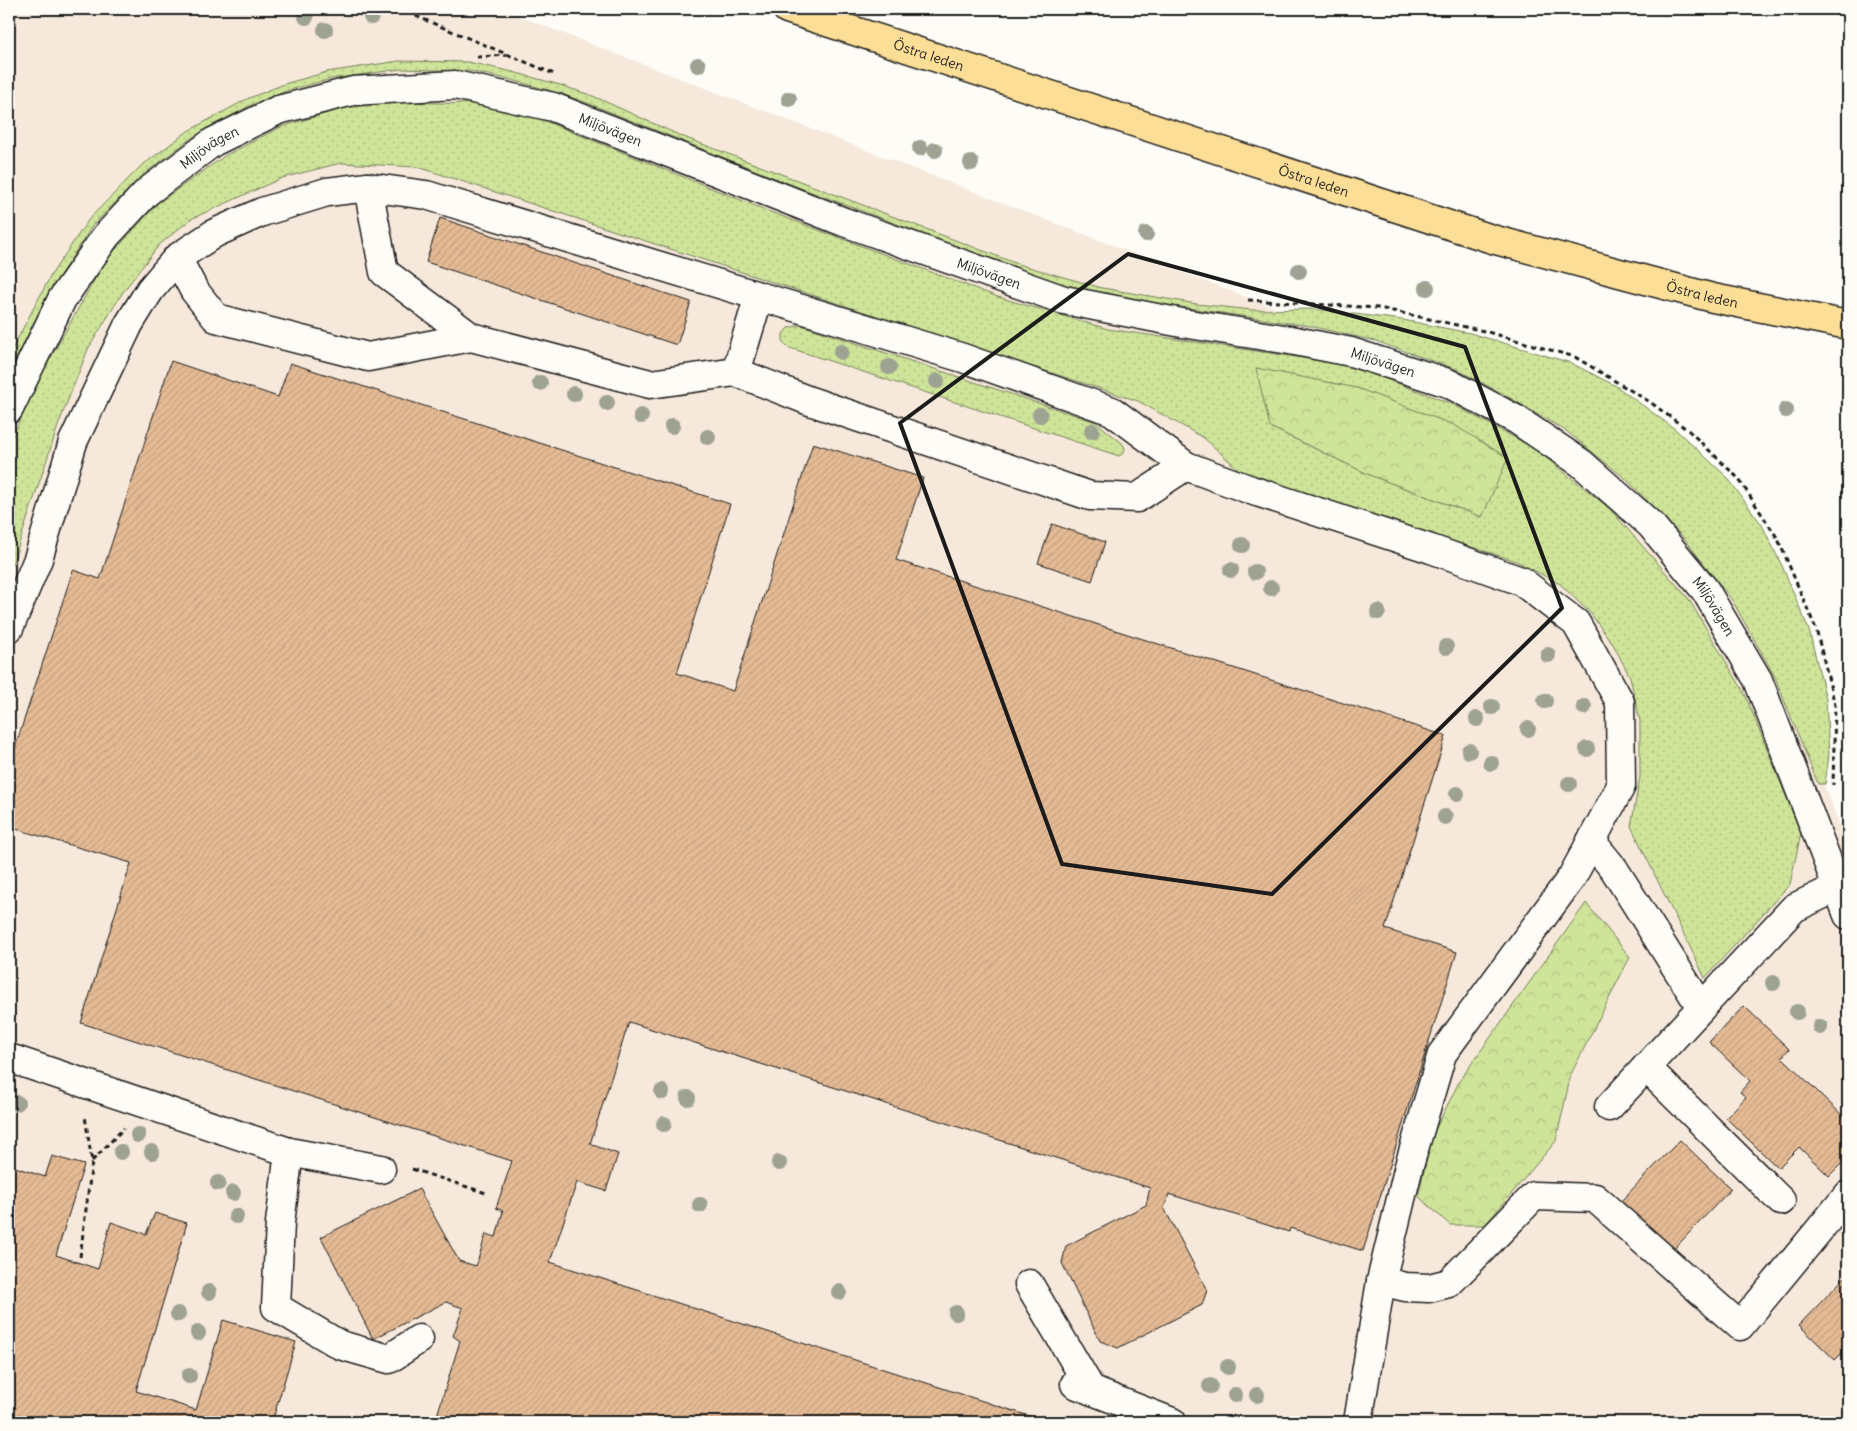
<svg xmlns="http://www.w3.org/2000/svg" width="1857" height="1431" font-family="Delius,sans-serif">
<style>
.built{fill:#f6e8da}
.grass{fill:url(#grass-dots);stroke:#75805a;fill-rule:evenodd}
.forest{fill:url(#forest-crowns);stroke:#75805a}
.building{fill:url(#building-hatch);stroke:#1c1c1c}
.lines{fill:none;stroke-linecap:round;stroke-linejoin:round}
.minor-casing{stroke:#1c1c1c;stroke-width:31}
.highway-casing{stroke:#1c1c1c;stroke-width:31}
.path{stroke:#1c1c1c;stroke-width:3;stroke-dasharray:5 4;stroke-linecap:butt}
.minor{stroke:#fdfcf7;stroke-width:28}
.highway{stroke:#fcde96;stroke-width:28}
.tree{fill:#9ea293}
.marked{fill:none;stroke:#1c1c1c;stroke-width:4;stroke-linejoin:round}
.labels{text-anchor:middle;stroke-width:5;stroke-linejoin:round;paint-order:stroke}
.street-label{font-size:14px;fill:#1c1c1c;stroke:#fdfcf7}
</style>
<defs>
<pattern id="grass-dots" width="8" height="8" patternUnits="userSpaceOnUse" patternTransform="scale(1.25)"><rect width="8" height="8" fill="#cee499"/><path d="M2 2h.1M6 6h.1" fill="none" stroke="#b0c383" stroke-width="1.8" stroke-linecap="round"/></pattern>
<pattern id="forest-crowns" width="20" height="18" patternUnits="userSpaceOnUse" patternTransform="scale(1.25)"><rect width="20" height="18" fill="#cee499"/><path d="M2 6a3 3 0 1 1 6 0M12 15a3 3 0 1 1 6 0" fill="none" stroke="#b0c383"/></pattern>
<pattern id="building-hatch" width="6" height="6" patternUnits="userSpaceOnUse" patternTransform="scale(1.25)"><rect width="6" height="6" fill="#e5bb95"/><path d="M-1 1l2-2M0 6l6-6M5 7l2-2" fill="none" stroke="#c4a080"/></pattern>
</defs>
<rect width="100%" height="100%" fill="#fdfcf7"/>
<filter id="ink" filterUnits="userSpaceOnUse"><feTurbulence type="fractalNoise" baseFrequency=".02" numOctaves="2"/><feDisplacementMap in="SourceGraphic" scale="10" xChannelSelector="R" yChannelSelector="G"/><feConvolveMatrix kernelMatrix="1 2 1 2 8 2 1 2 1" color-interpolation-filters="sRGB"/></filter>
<g filter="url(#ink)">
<path class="built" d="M9,9h491l1200,463 148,374v576h-1839z"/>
<path class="grass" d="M399,61l69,1 45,10 47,13 33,11 88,40 337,128 84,24 95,16 55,6 62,-1 89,11 67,13 101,30 45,23 59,43 52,48 35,48 21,43 26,62 17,69 3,56 -4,29h-7l-44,-109 -42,-75 -49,-63 -57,-58 -60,-48 -61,-36 -49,-26 -81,-28 -65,-15 -211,-31 -77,-24 -240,-90 -192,-77 -31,-11 -47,-13 -43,-9 -68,-2 -70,10 -42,11 -40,16 -56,31 -49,37 -51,51 -44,67 -40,81v-18l42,-80 38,-56 51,-52 48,-36 59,-32 37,-15 43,-12z
M401,102l75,2 54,11 238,96 230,86 110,32 242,36 102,39 82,44 75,60 79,90 56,94 57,141 -11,51 -85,94 -74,-152 9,-49v-56l-10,-44 -16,-31 -23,-32 -31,-30 -44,-23 -196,-62 -81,-29 -35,-32 -66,-37 -720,-234 -77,-4 -59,15 -91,41 -32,26 -36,47 -35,57 -29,74 -50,151v-130l29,-64 67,-119 53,-58 68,-48 55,-28 63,-19zM1270,427l212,90 -110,-41z
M801,325l295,97 26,21 3,5 -1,5 -5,3 -332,-109 -4,-5v-8l5,-6z"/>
<path class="forest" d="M1256,368l101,20 97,37 54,33 -26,59 -110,-41 -102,-49z
M1586,903l44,54 -59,117 -15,67 -71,84h-35l-32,-29 15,-62 27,-54z"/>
<path class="building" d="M440,218l251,84 -14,43 -251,-83z
M171,361l107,36 12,-34 440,141 -53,169 56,18 80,-248 110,35 -27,82 550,176 -61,193 72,23 -94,299 -73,-23 -1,4 -120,-38 -5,14 43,82 -5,15 -84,43 -18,-7 -38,-78 4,-17 80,-41 4,-17 -521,-166 -39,122 28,10 -12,37 -29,-9 -27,80 498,160h-613l25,-81 -7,-5 10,-28 -17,-6 -73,37 -52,-102 98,-48 40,72 17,5 10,-32 10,3 7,-26 -7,-3 16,-47 -431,-138 50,-160 -122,-36v-61l64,-196 27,9z
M1052,524l53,18 -13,39 -54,-18z
M1744,1006l45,43 -7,8 66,64v36l-19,19 -30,-29 -21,21 -52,-50 20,-21 -6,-5 10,-11 -41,-39z
M1680,1140l51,49 -58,61 -52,-49z
M52,1156l32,9 -28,90 42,14 13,-47 35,12 9,-21 32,10 -51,168 60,19 27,-90 73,22 -24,80h-263v-257l36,12z
M1848,1274v73l-13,13 -36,-35z"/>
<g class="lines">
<defs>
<g id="minor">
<path d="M368,187l16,85 87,65 179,47 86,-12 71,28 283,96 47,2 49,-32"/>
<path d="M177,258l17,32 22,28 152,39 103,-20"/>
<path d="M736,372l23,-76"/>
<path id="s1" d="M9,409l53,-110 44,-63 41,-44 66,-50 65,-32 75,-19 102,-6 98,22 291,115 220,78 118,23 108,17 61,12 97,31 69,37 64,43 70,62 54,65 53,90 90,235"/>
<path d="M9,628l29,-69 35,-117 56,-118 21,-34 27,-32 38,-25 47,-21 65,-20 41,-5 58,8 537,163 149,53 74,55 65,24 180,59 90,32 55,42 44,79 1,84 -49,91 -130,177 -33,112 -28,115 -23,141"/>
<path d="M1591,841l23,28 87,138"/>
<path d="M9,1058l280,94 92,17"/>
<path d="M1646,1067l135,134"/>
<path d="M1609,1107l185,-199 44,-21"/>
<path d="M289,1152l-9,71 -4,84 64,38 49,14 30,-20"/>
<path d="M1381,1281l24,6 24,1 20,-5 85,-87 61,2 145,128 108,-131"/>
<path d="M1029,1284l63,107"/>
<path d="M1075,1384l97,38"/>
</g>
<g id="highway">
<path id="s2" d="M787,9l705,230 221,59 135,27"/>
</g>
</defs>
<use href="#minor" class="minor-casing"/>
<use href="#highway" class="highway-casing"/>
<path class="path" d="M399,9l155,65
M477,57l32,-2
M1248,300l131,8 105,23 91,26 75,45 39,29 49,47 40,61 38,90 19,76 -2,80
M92,1161l32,-33
M412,1169l74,24
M80,1257l12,-95 -7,-46"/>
<use href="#minor" class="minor"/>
<use href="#highway" class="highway"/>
</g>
<g class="tree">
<circle cx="306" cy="17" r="8"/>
<circle cx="371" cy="17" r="8"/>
<circle cx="325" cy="30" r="8"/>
<circle cx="698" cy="65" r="8"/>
<circle cx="789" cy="99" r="8"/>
<circle cx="920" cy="148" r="8"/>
<circle cx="935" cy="150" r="8"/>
<circle cx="971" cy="163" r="8"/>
<circle cx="1146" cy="234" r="8"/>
<circle cx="1299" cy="271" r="8"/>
<circle cx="1427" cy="288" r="8"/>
<circle cx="841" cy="352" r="8"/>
<circle cx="889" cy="367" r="8"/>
<circle cx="937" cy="381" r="8"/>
<circle cx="540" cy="383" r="8"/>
<circle cx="574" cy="394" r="8"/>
<circle cx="607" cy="403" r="8"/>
<circle cx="1786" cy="410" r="8"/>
<circle cx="1040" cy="415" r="8"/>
<circle cx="641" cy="416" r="8"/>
<circle cx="672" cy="426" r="8"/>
<circle cx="1092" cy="431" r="8"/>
<circle cx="708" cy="437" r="8"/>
<circle cx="1242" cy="545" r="8"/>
<circle cx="1231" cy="570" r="8"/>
<circle cx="1255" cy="572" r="8"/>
<circle cx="1271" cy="588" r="8"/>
<circle cx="1378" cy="612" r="8"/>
<circle cx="1446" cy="647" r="8"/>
<circle cx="1548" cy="655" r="8"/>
<circle cx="1545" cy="701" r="8"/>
<circle cx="1492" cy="707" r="8"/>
<circle cx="1584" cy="707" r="8"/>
<circle cx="1477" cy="719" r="8"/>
<circle cx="1528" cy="729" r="8"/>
<circle cx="1587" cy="749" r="8"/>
<circle cx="1469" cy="751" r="8"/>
<circle cx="1491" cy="763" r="8"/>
<circle cx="1569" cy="784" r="8"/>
<circle cx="1457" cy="794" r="8"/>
<circle cx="1445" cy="817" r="8"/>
<circle cx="1773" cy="983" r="8"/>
<circle cx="1797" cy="1012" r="8"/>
<circle cx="1820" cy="1027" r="8"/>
<circle cx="662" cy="1092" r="8"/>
<circle cx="688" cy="1098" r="8"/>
<circle cx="17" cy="1103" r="8"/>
<circle cx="664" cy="1124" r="8"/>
<circle cx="138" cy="1135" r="8"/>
<circle cx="121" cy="1152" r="8"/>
<circle cx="152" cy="1152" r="8"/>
<circle cx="779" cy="1163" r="8"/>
<circle cx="218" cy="1183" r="8"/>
<circle cx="233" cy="1193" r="8"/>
<circle cx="700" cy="1205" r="8"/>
<circle cx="236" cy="1216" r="8"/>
<circle cx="209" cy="1292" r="8"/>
<circle cx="839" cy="1292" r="8"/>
<circle cx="956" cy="1313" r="8"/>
<circle cx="178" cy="1314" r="8"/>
<circle cx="198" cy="1333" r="8"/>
<circle cx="1228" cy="1367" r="8"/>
<circle cx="189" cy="1376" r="8"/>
<circle cx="1210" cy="1386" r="8"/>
<circle cx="1235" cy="1395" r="8"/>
<circle cx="1257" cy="1395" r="8"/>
</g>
</g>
<path class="marked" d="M1128,254l337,93 97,261 -290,286 -210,-30 -162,-441z"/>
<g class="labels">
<g class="street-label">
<text dy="5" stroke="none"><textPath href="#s2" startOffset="149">Östra leden</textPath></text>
<text dy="5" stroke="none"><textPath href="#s1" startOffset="756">Miljövägen</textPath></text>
<text dy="5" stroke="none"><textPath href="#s1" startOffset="336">Miljövägen</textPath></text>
<text dy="5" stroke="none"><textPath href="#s2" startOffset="554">Östra leden</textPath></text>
<text dy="5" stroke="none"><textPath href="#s1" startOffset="1161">Miljövägen</textPath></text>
<text dy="5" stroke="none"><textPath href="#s2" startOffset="959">Östra leden</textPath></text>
<text dy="5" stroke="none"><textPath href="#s1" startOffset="1566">Miljövägen</textPath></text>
<text dy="5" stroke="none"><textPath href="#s1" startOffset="1986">Miljövägen</textPath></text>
</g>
</g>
<rect width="1857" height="1431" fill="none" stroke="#fdfcf7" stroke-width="30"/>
<rect x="15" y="15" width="1827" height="1401" fill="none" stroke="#1c1c1c" stroke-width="2" filter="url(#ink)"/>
</svg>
